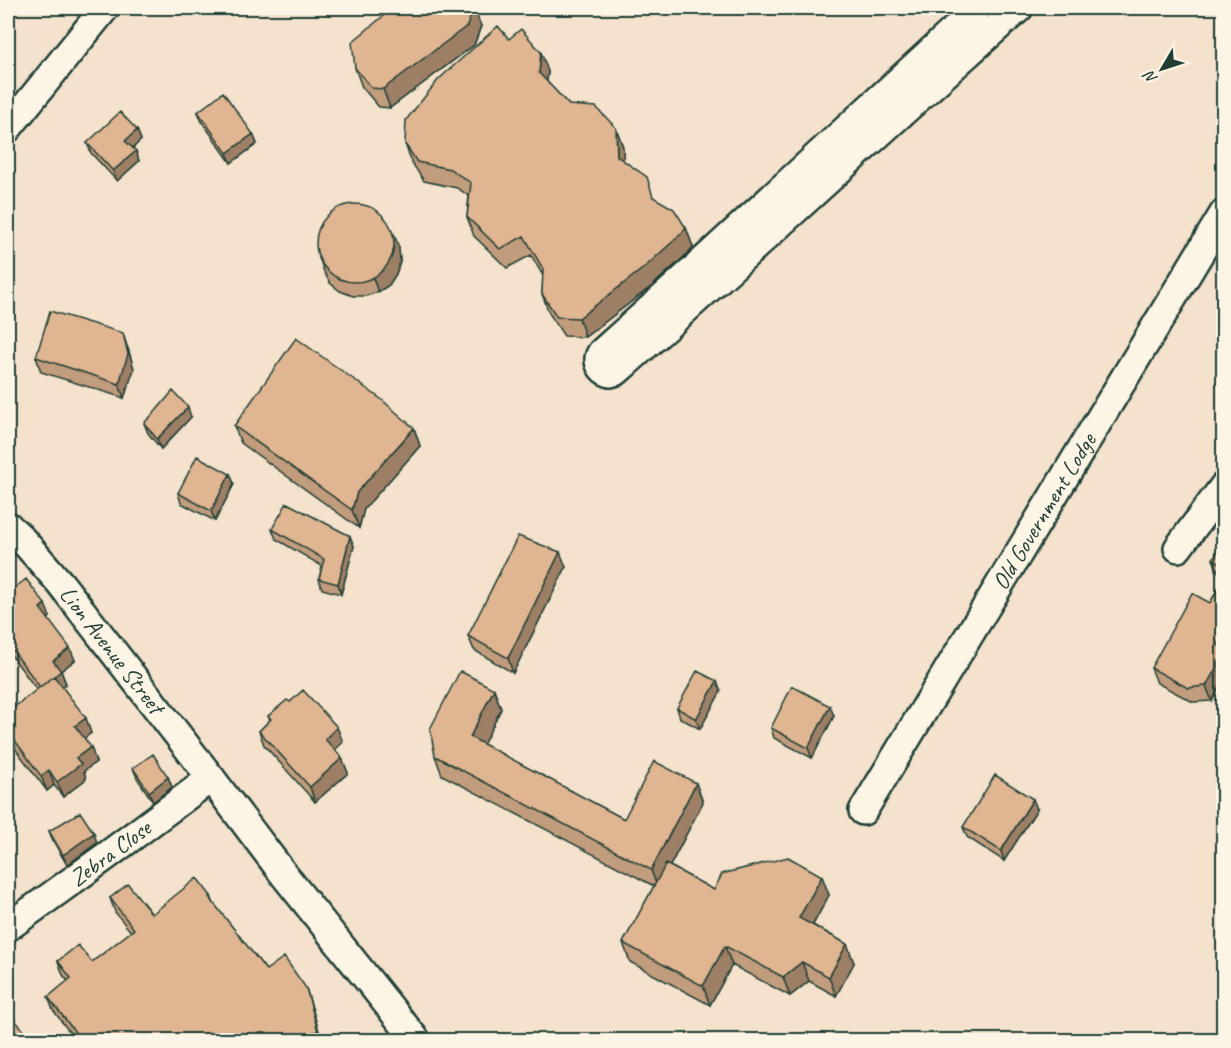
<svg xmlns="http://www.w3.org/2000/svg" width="1231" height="1048" font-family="Caveat,sans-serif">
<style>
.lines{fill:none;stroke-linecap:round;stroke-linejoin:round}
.minor-casing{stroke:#1f3d34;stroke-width:32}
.minor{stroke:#fcf5e5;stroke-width:27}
.wall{fill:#c19c7d;stroke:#1f3d34;stroke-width:1.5}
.shaded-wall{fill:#9d7f66;stroke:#1f3d34;stroke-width:1.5}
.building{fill:#e0b591;stroke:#1f3d34;stroke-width:1.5}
.labels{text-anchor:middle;stroke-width:4.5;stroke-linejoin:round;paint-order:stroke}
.street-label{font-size:24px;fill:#1f3d34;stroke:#fcf5e5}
</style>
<rect width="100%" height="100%" fill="#f4e2cc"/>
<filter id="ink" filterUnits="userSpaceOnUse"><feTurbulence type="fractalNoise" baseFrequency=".0167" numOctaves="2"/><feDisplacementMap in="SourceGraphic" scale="12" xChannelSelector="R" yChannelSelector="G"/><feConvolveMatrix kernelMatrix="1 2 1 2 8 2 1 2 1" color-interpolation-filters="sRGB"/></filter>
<g filter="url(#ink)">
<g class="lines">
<defs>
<g id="minor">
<path d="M978,8l-301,277 -75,67c-7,8 -1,18 8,21l7,-2c135,-120 267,-244 402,-363"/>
<path d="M8,128l97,-120"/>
<path id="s1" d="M8,526l12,11 41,47 150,194 74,98 131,164"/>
<path d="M1178,548l46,-62"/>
<path id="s2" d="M863,811l361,-598"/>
<path id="s3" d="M8,927l97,-70 106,-79"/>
</g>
</defs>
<use href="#minor" class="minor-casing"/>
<use href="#minor" class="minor"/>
</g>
<path class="wall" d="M481,26l-7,19 -84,63 -11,-1 -17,-20 -7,-19z
M509,39l39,32 -1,11 22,23 47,23 7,19v14l31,37 32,30 7,19 -6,7 -35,32 -67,51 -21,-1 -15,-23 -7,-19 1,-18 -12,-21 -24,13 -33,-32 -7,-19 2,-21 -12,-8 -33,-7 -12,-18 -7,-19z
M198,112l55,22 4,10 -26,19 -29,-41z
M137,130l4,10 -9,8 4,3 3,10 -22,20 -26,-28 -4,-10z
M399,248l1,14 -4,12 -7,11 -11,7 -12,4h-13l-13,-5 -10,-8 -6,-11 -5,-15z
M128,348l6,21 -10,29 -83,-26 -5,-15z
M191,417l-30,32 -13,-16 -4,-10z
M234,426l180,2 6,18 -56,63 -5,19 -118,-85z
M230,474l4,10 -19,37 -34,-18 -3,-10z
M272,529l82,17 -13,48 -19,-5 -3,-10 3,-13 -46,-27z
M1224,541v35l-5,-2 -6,-15z
M566,567l-53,106 -39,-23 -6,-14z
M1224,579v100l-12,22 -19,1 -36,-19 -6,-15 59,-65z
M8,593l42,24 -2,2 27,41 -14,11 5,13 -4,3 29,46 -7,5 12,24 -12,9 2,8 -23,18 -9,-12 -7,6 -39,-52v-27l29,-22 -29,-39z
M494,689l7,20 -18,35 141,75 79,-17 -33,64 44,24 115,5 -16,30 34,19 7,19 -18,33 -27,-15 -19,15 -58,-31 -22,40 -80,-43 -7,-19 31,-57 -212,-111 -7,-19z
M721,691l-21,38 -20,-11 -3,-10z
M290,702l53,40 -8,8 7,8 6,15 -33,29 -51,-57 -5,-14 11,-11 -2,-4z
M834,716l-22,42 -38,-20 -3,-10z
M133,768l35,9 4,10 -19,15 -16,-24z
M1037,809l-33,52 -37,-24 -4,-10z
M49,831l48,12 -30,22 -14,-24z
M211,896l3,8 52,66 40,18 16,53h-246l-23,-31 -5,-13 20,-16 -5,-6 -5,-14 34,1 39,-30 -16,-20 -5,-14 42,16z"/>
<path class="shaded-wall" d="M474,8l7,18 -7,19 -84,63 -7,-19z
M541,52l7,19 -2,21 -7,-19z
M616,128l7,19 1,28 -7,-19z
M137,130l4,10 -12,12 -4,-11z
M253,134l4,10 -26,19 -4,-10z
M136,151l3,10 -22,20 -4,-10z
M686,228l7,19 -6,7 -35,32 -67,51 -6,-19z
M394,234l5,14 1,14 -4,12 -7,11 -11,7 -5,-14z
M123,333l11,36 -10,29 -5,-14z
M188,407l3,10 -30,32 -4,-10z
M414,428l6,18 -56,63 -5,19 -7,-18 5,-18z
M230,474l4,10 -19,37 -4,-10z
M350,536l4,10 -13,48 -3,-10z
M560,552l6,15 -53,106 -5,-15z
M45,604l5,13 -5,4 -5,-13z
M1224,632v47l-12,22 -6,-15 11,-41z
M70,648l5,12 -17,13 3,-2 5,13 -21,16 8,-39z
M717,681l4,10 -21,38 -4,-10z
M494,689l7,20 -24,48 -7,-20z
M830,706l4,10 -22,42 -4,-10z
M86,718l5,15 -10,8 -6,-15z
M337,727l6,15 -13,12 -5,-15z
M91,747l5,15 -12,9 2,8 -23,18 -6,-15 19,-24z
M342,758l6,15 -33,29 -5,-15z
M49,770l5,15 -7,6 -6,-15z
M168,777l4,10 -19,15 -4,-10z
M696,783l7,19 -45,87 -7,-19z
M1033,799l4,10 -33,52 -3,-10z
M94,833l3,10 -30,22 -4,-10z
M822,876l7,19 -23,42 -7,-19z
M847,944l7,19 -18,33 -7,-19z
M725,946l7,19 -22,40 -7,-19z
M802,962l7,19 -19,15 -7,-19z
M306,988l4,14 12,39 -4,-10z"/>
<path class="building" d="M393,8h81l-7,18 -84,63 -11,-1 -17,-20 -3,-26z
M498,26l11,13 12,-10 20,23 -2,21 30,32 27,2 20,21 1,28 30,21 6,20 21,12 12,19 -6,7 -35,32 -66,51 -22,-1 -15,-23 1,-25 -19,-33 -24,13 -33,-32 4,-34 -21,-14 -33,-7 -12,-18 1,-24 33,-41z
M223,92l30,42 -26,19 -29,-41z
M120,112l17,18 -12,11 11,10 -23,20 -26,-28z
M316 243a39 39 0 1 1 78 0a39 39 0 1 1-78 0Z
M50,311l73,22 5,21 -9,30 -83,-27z
M296,338l85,61 33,29 -57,64 -5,18 -118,-84z
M173,391l15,16 -31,32 -13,-16 12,-12z
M197,456l33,18 -19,37 -33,-18z
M287,503l63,33 -12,48 -19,-5 5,-20 -52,-30z
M518,536l42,16 -52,106 -40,-22z
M1224,541v24l-11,-6z
M26,579l19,25 -5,4 30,40 -17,13 8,10 -21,16 -32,-43v-51z
M1224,579v53l-7,13 7,3v6l-18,32 -18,2 -37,-20 41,-75 18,10z
M460,671l34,18 -24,48 154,82 30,-58 42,22 -45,87 -216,-114 -5,-27z
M697,671l20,10 -21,38 -19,-11z
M54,676l32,42 -11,8 16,21 -15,11 5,6 -24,18 -8,-12 -8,6 -33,-45v-19z
M792,686l38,20 -22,42 -37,-20z
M303,690l34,37 -12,12 17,19 -32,29 -51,-56 12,-12 -3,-3 19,-16 3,2z
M153,754l15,23 -19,15 -16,-24z
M995,775l38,24 -32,52 -38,-24z
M80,812l14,21 -31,22 -14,-24z
M788,857l34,19 -23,42 48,26 -18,33 -27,-15 -19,15 -58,-31 -22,40 -80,-43 43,-79 48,26 8,-16z
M197,878l14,18 -2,1 57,73 18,-13 22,31 12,43 -10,3 2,7h-228l-34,-44 23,-19 -13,-17 20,-16 14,17 42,-33 -24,-31 18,-14 24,30z
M8,1012l25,29h-25z"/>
</g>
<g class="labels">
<g class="street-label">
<text dy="8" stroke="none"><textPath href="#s2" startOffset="350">Old Government Lodge</textPath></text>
<text dy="8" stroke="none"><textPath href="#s1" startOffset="162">Lion Avenue Street</textPath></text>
<text dy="8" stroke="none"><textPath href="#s3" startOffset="126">Zebra Close</textPath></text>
</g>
</g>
<rect width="1231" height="1048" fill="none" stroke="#fcf5e5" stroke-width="30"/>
<rect x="15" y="15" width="1201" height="1018" fill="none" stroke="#1f3d34" stroke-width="2" filter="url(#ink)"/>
<g transform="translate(1162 69) rotate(231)" stroke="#fcf5e5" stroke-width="4.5" paint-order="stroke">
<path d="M0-4.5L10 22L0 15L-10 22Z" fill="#1f3d34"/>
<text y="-9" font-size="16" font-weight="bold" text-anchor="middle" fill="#1f3d34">N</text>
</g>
</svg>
